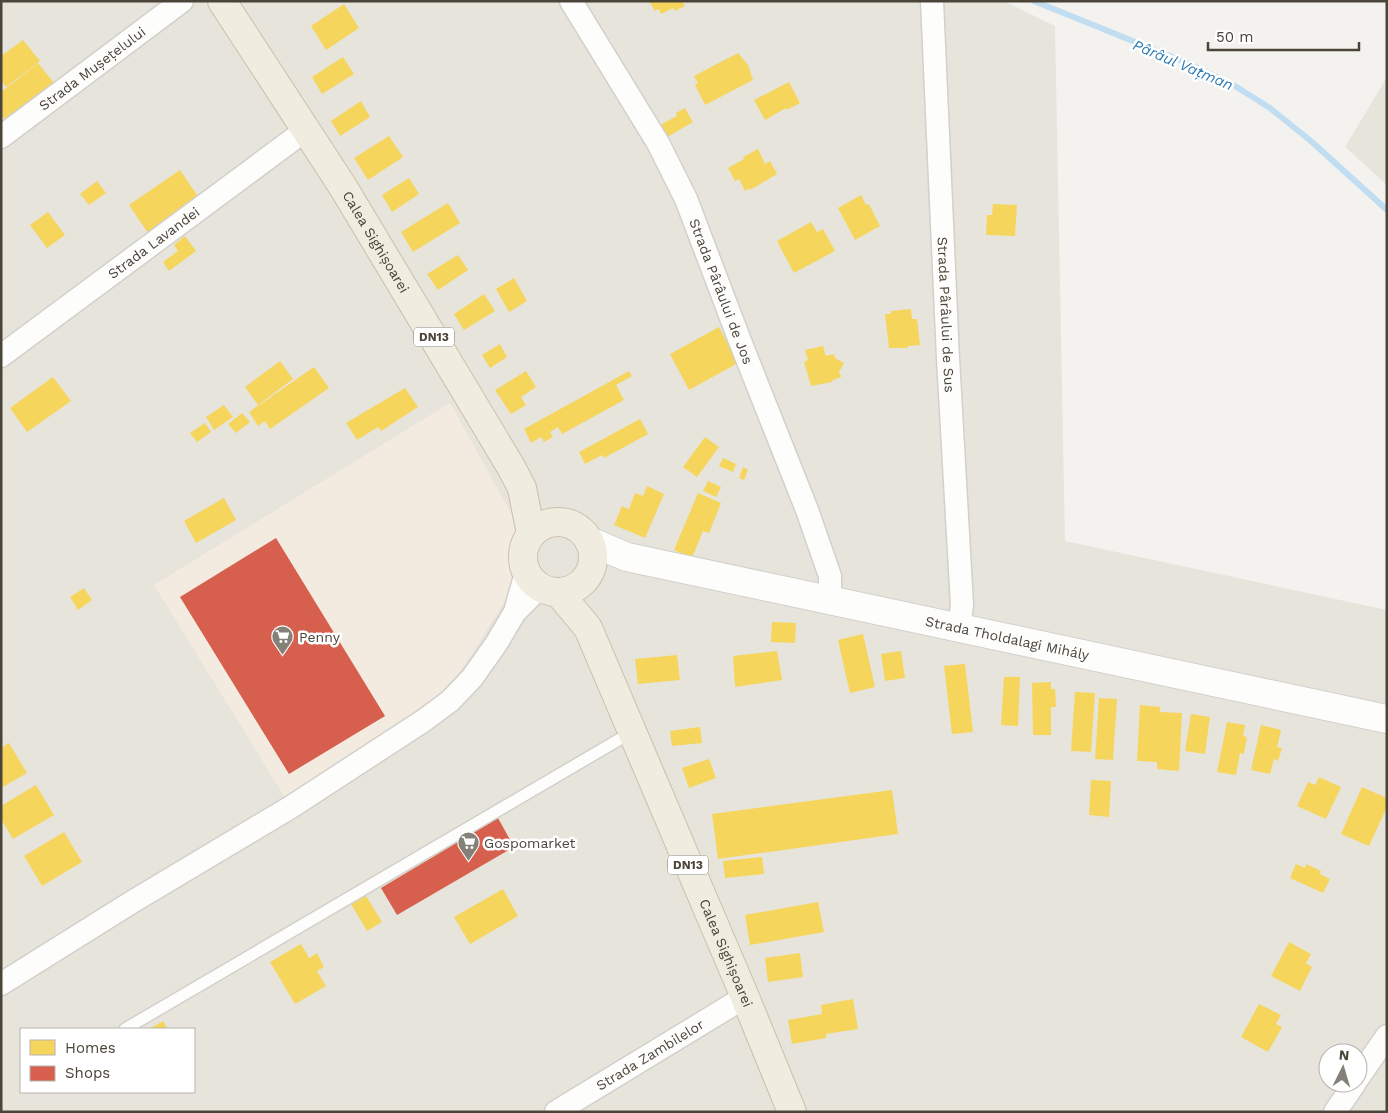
<svg xmlns="http://www.w3.org/2000/svg" width="1388" height="1113" font-family="'Work Sans',sans-serif">
<style>
.residential{fill:#e7e4dc;fill-rule:evenodd}
.commercial{fill:#f3ebdf}
.homes{fill:#f6d55c}
.shops{fill:#d6604d}
.lines{fill:none;stroke-linecap:round;stroke-linejoin:round}
.stream{stroke:#c0ddf1;stroke-width:6}
.service-casing{stroke:#d2d0cb;stroke-width:14}
.minor-casing{stroke:#d2d0cb;stroke-width:25}
.tertiary-casing{stroke:#d2d0cb;stroke-width:30}
.trunk-casing{stroke:#ccbfa9;stroke-width:30}
.service{stroke:#fdfdfc;stroke-width:11}
.minor{stroke:#fdfdfc;stroke-width:22}
.tertiary{stroke:#fdfdfc;stroke-width:28}
.trunk{stroke:#f0ece0;stroke-width:28}
.labels{text-anchor:middle;stroke-width:5;stroke-linejoin:round;paint-order:stroke}
.shield{fill:#fff;stroke:#817c74;stroke-width:1}
.shield-label{font-size:12px;font-weight:bold;fill:#4b4439}
.street-label{font-size:14px;fill:#4b4439;stroke:#fff}
.poi-label{font-size:14px;fill:#4b4439;stroke:#fff;text-anchor:start}
.water-label{font-size:15px;font-style:italic;fill:#2e7ab2;stroke:#fff}
</style>
<rect width="100%" height="100%" fill="#f4f2ee"/>
<path class="residential" d="M1,1h1003l51,25 10,515 322,69v502h-1386zM21,1029h173v63h-173zM1328,1053h30v30h-30z
M1387,77v108l-42,-38z"/>
<path class="commercial" d="M450,403l68,123 -6,27 2,33 -40,65 -28,40 -54,40 -106,68 -132,-214z"/>
<path class="homes" d="M649,1h33l3,5 -10,5 -2,-3 -12,6 -2,-5 -4,2z
M344,4l15,24 -33,22 -15,-24z
M23,40l17,21 -34,26 -5,-6v-25z
M738,53l10,12 5,15 -48,25 -10,-20 3,-2 -4,-7z
M343,57l11,17 -32,20 -10,-17z
M38,63l20,25 -49,37 -8,-10v-23z
M789,82l11,21 -13,7 -1,-2 -21,12 -11,-20z
M361,101l9,16 -30,19 -9,-15z
M685,108l8,14 -26,15 -7,-12 17,-9 -1,-3z
M389,136l14,21 -35,23 -14,-22z
M758,149l7,15 5,-3 7,13 -27,16v-2l-5,3 -6,-12 -4,2 -7,-13 16,-9 -1,-2z
M180,170l19,28 -51,35 -19,-28z
M409,178l10,16 -27,18 -10,-17z
M97,181l9,12 -17,12 -9,-11z
M861,195l5,10 3,-1 11,22 -25,14 -17,-32z
M448,203l12,20 -47,29 -12,-20z
M993,204l24,1 -2,31 -29,-1 1,-20h5z
M48,212l17,23 -18,13 -17,-23z
M811,222l6,10 6,-3 12,22 -41,22 -17,-32z
M185,236l11,15 -27,20 -6,-9 15,-11 -4,-6z
M458,255l10,15 -30,20 -11,-16z
M514,278l13,23 -18,11 -13,-23z
M484,294l11,17 -31,19 -10,-16z
M911,309l1,10h5l3,26 -12,1v2h-19l-4,-34h6v-3z
M719,327l19,36 -49,27 -19,-36z
M500,344l7,13 -17,11 -8,-13z
M823,346l3,10 8,-2 1,4 9,5 -5,9 2,5 -10,4 1,1 -21,4 -7,-24 4,-2 -3,-10z
M280,361l13,18 -35,26 -13,-18z
M314,367l15,21 -59,41 -5,-8 -7,5 -9,-14z
M526,371l10,16 -15,10 5,8 -15,9 -16,-24z
M629,371l3,5 -16,9 8,15 -62,34 -4,-7 -8,5 3,5 -9,5 -3,-5 -10,6 -7,-14z
M53,377l18,24 -44,31 -17,-24z
M405,388l13,19 -37,24 -3,-4 -21,13 -11,-17z
M224,405l9,12 -19,13 -8,-13z
M242,413l8,9 -14,11 -8,-9z
M640,419l8,15 -44,24 -2,-3 -17,9 -6,-12z
M205,423l6,9 -14,10 -7,-9z
M705,437l14,10 -22,30 -14,-10z
M723,458l13,6 -3,8 -14,-6z
M743,467l5,3 -4,10 -5,-2z
M708,481l13,6 -5,10 -13,-6z
M647,486l17,8 -19,44 -31,-13 8,-19 7,3 6,-16 8,3z
M698,493l23,10 -12,30 -6,-2 -11,27 -18,-8z
M224,498l12,22 -40,23 -12,-22z
M84,588l8,12 -14,10 -8,-13z
M772,622l24,1 -1,20 -24,-1z
M863,634l12,53 -25,6 -12,-53z
M777,651l5,29 -47,7 -2,-31z
M901,651l4,27 -20,3 -4,-27z
M677,655l3,25 -42,4 -3,-25z
M965,664l8,68 -21,2 -8,-68z
M1004,677h16l-2,49 -17,-1z
M1051,682v7h4l1,18h-5v28h-18l-1,-52z
M1075,692l20,1 -4,59 -20,-1z
M1099,698l18,1 -4,61 -18,-1z
M1140,705l20,2v5l22,1 -3,58 -22,-2v-7l-20,-1z
M1191,714l19,3 -5,37 -20,-3z
M1227,722l18,3 -2,11 4,1 -3,17 -4,-1 -4,22 -19,-3z
M1261,725l20,5 -4,17 5,1 -4,13 -4,-2 -4,15 -19,-4z
M700,727l2,16 -30,3 -2,-15z
M9,743l18,30 -26,15v-40z
M709,759l7,19 -27,10 -7,-20z
M1319,777l22,10 -15,32 -29,-13 11,-24 7,3z
M1091,780l20,1 -2,36 -20,-2z
M36,785l18,30 -41,24 -12,-20v-13z
M1362,787l25,11v9l-18,39 -28,-12z
M892,790l6,44 -180,25 -6,-45z
M64,832l18,30 -40,24 -18,-30z
M762,857l2,17 -39,4 -2,-17z
M1296,864l9,4 1,-4 15,7 -1,3 10,5 -7,14 -33,-15z
M503,889l15,27 -48,28 -16,-27z
M366,896l16,26 -15,9 -16,-27z
M818,902l6,30 -74,13 -5,-30z
M1289,942l22,12 -5,9 6,4 -12,24 -29,-15z
M301,944l8,14 8,-5 7,14 -7,4 9,15 -31,18 -25,-42z
M800,953l3,24 -35,5 -3,-24z
M853,999l5,30 -32,5v4l-34,6 -4,-24 34,-6 -1,-9z
M1259,1004l22,11 -5,9 6,3 -14,25 -27,-15z
M163,1021l5,8h-19z"/>
<path class="shops" d="M276,538l109,178 -96,58 -109,-177z
M498,818l16,29 -117,68 -16,-27z"/>
<g class="lines">
<path class="stream" d="M1034,1l153,62 48,23 35,22 42,34 75,68"/>
<defs>
<path id="service" d="M125,1029l507,-297"/>
<g id="minor">
<path id="s1" d="M571,1l87,142 28,56 54,142 67,169 23,66v23"/>
<path id="s2" d="M932,1l16,357 14,247 -3,23"/>
<path id="s3" d="M1,137l181,-136"/>
<path id="s4" d="M1,356l306,-227"/>
<path d="M516,608l10,-35"/>
<path d="M1,984l131,-82 159,-95 132,-86 27,-20 22,-23 24,-34 19,-32 25,-25"/>
<path d="M1358,1078l29,-42"/>
<path id="s5" d="M556,1112l189,-115"/>
<path d="M1335,1112l20,-29"/>
</g>
<g id="tertiary">
<path id="s6" d="M589,541l38,16 760,162"/>
</g>
<g id="trunk">
<path id="s7" d="M222,1l121,186 168,280 11,21 9,46"/>
<circle cx="558" cy="557" r="35"/>
<path id="s8" d="M558,592l30,36 157,369 47,115"/>
</g>
</defs>
<use href="#service" class="service-casing"/>
<use href="#minor" class="minor-casing"/>
<use href="#tertiary" class="tertiary-casing"/>
<use href="#trunk" class="trunk-casing"/>
<use href="#service" class="service"/>
<use href="#minor" class="minor"/>
<use href="#tertiary" class="tertiary"/>
<use href="#trunk" class="trunk"/>
</g>
<defs>
<symbol id="supermarket-pin" viewBox="-11 -11 22 30"><path d="M0 17L-7.5 6A9.5 9.5 0 1 1 7.5 6Z" fill="#868178" stroke="#fff"/><path d="M-6-5.5h2.5l.6 2H6L4.5 2H-2.5L-4.4-4H-6ZM-1.5 3.2a1.3 1.3 0 1 0 .1 0ZM3 3.2a1.3 1.3 0 1 0 .1 0Z" fill="#fff"/></symbol>
</defs>
<g fill-rule="evenodd">
<use href="#supermarket-pin" x="270" y="624" width="25" height="34"/>
<use href="#supermarket-pin" x="456" y="830" width="25" height="34"/>
</g>
<g class="labels">
<g class="shield">
<rect x="414" y="327.5" width="40" height="19" rx="4"/>
<rect x="668" y="855.5" width="40" height="19" rx="4"/>
</g>
<g class="shield-label">
<text x="434" y="341">DN13</text>
<text x="688" y="869">DN13</text>
</g>
<g class="street-label">
<text dy="5" stroke="none"><textPath href="#s3" startOffset="114">Strada Mușețelului</textPath></text>
<text dy="5" stroke="none"><textPath href="#s7" startOffset="286">Calea Sighișoarei</textPath></text>
<text dy="5" stroke="none"><textPath href="#s4" startOffset="190">Strada Lavandei</textPath></text>
<text dy="5" stroke="none"><textPath href="#s1" startOffset="328">Strada Pârâului de Jos</textPath></text>
<text dy="5" stroke="none"><textPath href="#s2" startOffset="314">Strada Pârâului de Sus</textPath></text>
<text dy="5" stroke="none"><textPath href="#s6" startOffset="430">Strada Tholdalagi Mihály</textPath></text>
<text dy="5" stroke="none"><textPath href="#s8" startOffset="400">Calea Sighișoarei</textPath></text>
<text dy="5" stroke="none"><textPath href="#s5" startOffset="110">Strada Zambilelor</textPath></text>
</g>
<g class="poi-label">
<text x="299" y="642">Penny</text>
<text x="484" y="848">Gospomarket</text>
</g>
<g class="water-label">
<text transform="translate(1183 65) rotate(23)" y="5">Pârâul Vațman</text>
</g>
</g>
<rect width="1388" height="1113" fill="none" stroke="#4b4439" stroke-width="5"/>
<rect x="20" y="1028" width="175" height="65" fill="#ffffff" stroke="#b7b4b0"/>
<rect x="30" y="1040" width="25" height="15" fill="#f6d55c" stroke="#b7b4b0"/>
<text x="65" y="1053" font-size="15" fill="#4b4439">Homes</text>
<rect x="30" y="1066" width="25" height="15" fill="#d6604d" stroke="#b7b4b0"/>
<text x="65" y="1078" font-size="15" fill="#4b4439">Shops</text>
<g transform="translate(1343 1068) rotate(5)"><circle r="24" fill="#ffffff" stroke="#b7b4b0"/>
<path d="M0-4L9 19L0 12L-9 19Z" fill="#868178"/>
<text y="-8" font-size="14" font-weight="bold" text-anchor="middle" fill="#4b4439">N</text>
</g>
<path d="M1208 42v8h151v-8" fill="none" stroke="#4b4439" stroke-width="2.5"/>
<text x="1216" y="42" font-size="15" fill="#4b4439" stroke="#ffffff" stroke-width="4" paint-order="stroke">50 m</text>
</svg>
